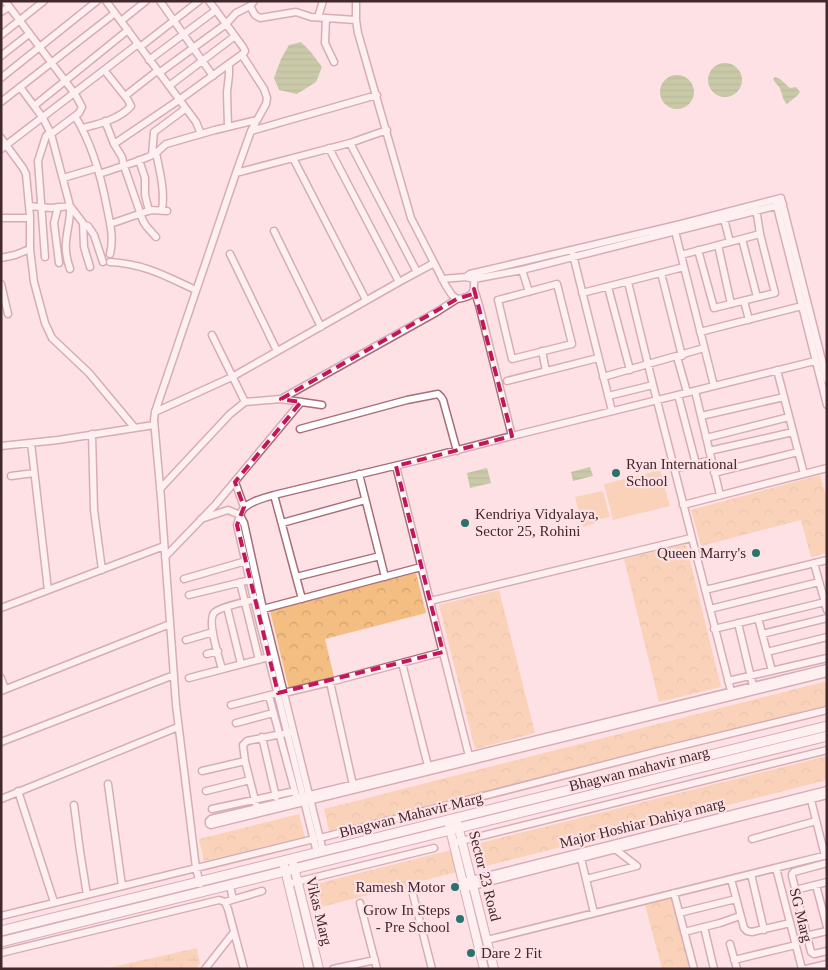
<svg xmlns="http://www.w3.org/2000/svg" width="828" height="970" font-family="'Times New Roman',serif">
<style>
.forest{fill:url(#forest-crowns)}
.wetland{fill:url(#wetland-marsh)}
.pitch{fill:#f4be83}
.water{fill:url(#water-rules)}
.lines{fill:none;stroke-linecap:round;stroke-linejoin:round}
.minor-casing{stroke:#a96e78;stroke-width:9}
.tertiary-casing{stroke:#a96e78;stroke-width:10}
.secondary-casing{stroke:#a96e78;stroke-width:11}
.minor{stroke:#fff;stroke-width:6}
.tertiary{stroke:#fff;stroke-width:8}
.secondary{stroke:#fff;stroke-width:9}
.marked{fill:none;stroke:#c2185b;stroke-width:4;stroke-dasharray:10 6;stroke-linejoin:round}
.poi-dot{fill:#2a736d;stroke:#fde1e5;stroke-width:2}
.labels{text-anchor:middle;stroke-width:4.5;stroke-linejoin:round;paint-order:stroke}
.poi-label{font-size:15px;fill:#41282d;stroke:#fde1e5;text-anchor:start}
.street-label{font-size:15px;fill:#41282d;stroke:#fde1e5}
</style>
<defs>
<pattern id="forest-crowns" width="20" height="18" patternUnits="userSpaceOnUse" patternTransform="scale(1.25)"><rect width="20" height="18" fill="#f4be83"/><path d="M2 6a3 3 0 1 1 6 0M12 15a3 3 0 1 1 6 0" fill="none" stroke="#d2a371"/></pattern>
<pattern id="wetland-marsh" width="20" height="14" patternUnits="userSpaceOnUse" patternTransform="scale(1.25)"><rect width="20" height="14" fill="#f4be83"/><path d="M1 5h8M5 5V1M11 12h8M15 12V8" fill="none" stroke="#d2a371"/></pattern>
<pattern id="water-rules" width="6" height="5" patternUnits="userSpaceOnUse" patternTransform="scale(1.25)"><rect width="6" height="5" fill="#88aa5a"/><path d="M0 2.5h6" fill="none" stroke="#718a4b"/></pattern>
</defs>
<rect width="100%" height="100%" fill="#fde1e5"/>
<path class="forest" d="M820,475l7,24v54l-16,4 -10,-37 -100,26 -10,-36z
M686,544l35,143 -62,15 -35,-143z
M416,573l10,40 -101,26 9,38 -45,12 -19,-78z
M499,590l36,143 -60,16 -36,-144z
M827,681v26l-498,124 -5,-22z
M827,756v24l-349,88 -6,-23z
M299,814l6,23 -101,24 -5,-22z
M451,850l6,22 -143,37 -6,-23z
M671,898l19,71h-28l-17,-64z"/>
<path class="wetland" d="M197,948l3,16 -4,5h-92z"/>
<path class="pitch" d="M660,470l10,36 -57,14 -9,-36z
M603,491l7,26 -14,3v3l-13,4 -8,-30z"/>
<path class="water" d="M301,42l9,9 12,16 -6,15 -19,12 -18,-4 -5,-12 7,-19 8,-14z
M708 80a17 17 0 1 1 34 0a17 17 0 1 1-34 0Z
M660 92a17 17 0 1 1 34 0a17 17 0 1 1-34 0Z
M775,77l5,2 10,9 6,-1 4,5 -2,3 -11,9c-5,-5 -4,-9 -7,-15 -2,-4 -5,-6 -7,-10z
M590,467l3,9 -20,5 -2,-9z
M487,468l4,15 -21,5 -3,-15z"/>
<g class="lines">
<defs>
<path id="minor" d="M5,1l70,93 7,13 -3,6 -28,21
M106,1l90,121 5,12
M160,1l53,75
M356,1v19l2,13 53,185 35,68 6,9 5,4c15,-2 18,-5 17,-20
M250,6l5,9 5,3 36,-6 15,5 45,3
M1,12l8,-5
M318,17l5,-16
M326,18l-1,25 9,19
M121,21l25,-20
M1,35l43,-34
M140,47l59,-46
M1,56l28,-22
M149,60l67,-50
M159,73l67,-49 10,-11 14,-7 4,-5
M1,78l96,-77
M169,86l66,-50
M20,87l23,31 8,16 19,72 13,17 1,24 6,20
M125,96l32,-25
M1,102l114,-89
M34,106l94,-76
M75,116c17,28 26,59 32,92 3,15 7,30 3,46
M105,121l9,23 8,13 2,9 19,55 4,6 9,10
M228,127l-1,-35 2,-17v-11
M83,128c16,-4 37,-9 48,-22l-3,-6 -23,-29
M251,131l126,-36
M1,138l22,30 3,6 4,42v33l4,33 11,41 7,15 37,35 45,54
M350,143l67,129
M114,144l65,-44 65,-47 1,-2 -2,-4 -34,-46
M329,148l70,134
M1,149l137,-105
M156,153c4,19 9,38 6,57
M152,155l2,-23 31,-23
M293,158l73,142
M139,160l6,18v17l4,16
M236,173l114,-30 37,-13
M99,174l36,-12 13,-5 8,-4 10,-9 49,-14 42,-10
M63,178l34,-10
M776,203l51,202
M29,206l22,2 19,-2c1,12 -3,23 -4,36 -1,9 1,18 4,27
M58,207l-4,16 5,40
M756,208l4,26
M1,218h29
M724,219l6,23
M110,224l41,-14 16,1
M84,225l4,1 6,9 9,27
M274,231l47,96
M675,231l39,155
M742,239l15,58
M718,245l13,59
M230,254l47,97
M573,255l39,156
M681,255c27,-7 53,-14 79,-21l15,59 -61,15 -16,-58
M45,257l-7,-96 8,-25 4,-4
M1,258l14,-3 15,-6
M110,262c35,2 55,14 86,28
M522,270l7,22
M661,273l21,83
M466,277l4,-3 211,-50 100,-26 46,182
M442,279l24,-2 8,2 48,-9 261,-66
M628,282l25,103 79,310
M1,284l7,30
M557,284l15,60 -60,15 -14,-59z
M608,287l22,83
M474,289l5,16 33,131
M582,293l102,-26
M744,301l5,19
M700,332l102,-26
M212,335l33,67
M542,351l4,20
M677,357l10,35
M777,370l27,104
M603,377l101,-29
M507,381l91,-23
M695,391l25,104
M678,395l18,69
M608,396l45,-11
M281,399l154,-86 22,-14
M155,412l77,-35 167,-95 35,-19
M701,416l83,-19
M300,429l107,-29 31,-6 3,3 2,3 14,51
M92,434l2,76 8,60
M706,438l83,-21
M31,443l17,147
M1,446l57,-6 96,-15
M709,451l84,-19
M396,466l74,294
M674,469l37,-9
M714,473l84,-21
M359,474l26,103
M11,476l23,-3
M235,482l9,25
M160,489l70,-75 15,-12 36,-3 41,6
M274,495l28,104
M683,505l144,-37
M201,519l27,-9 12,5 4,8 19,86 60,242
M282,523l83,-23
M165,557l51,-53 85,-102
M814,563l13,47
M296,577l84,-21
M184,579l62,-18
M240,582l19,78
M705,590l122,-30
M189,595l61,-15
M430,601l261,-63
M227,607l14,57
M1,608l163,-62
M263,609l158,-42
M710,609l109,-27
M758,618l14,53
M738,623l15,63
M714,629l111,-27
M762,634l65,-16
M186,640l27,-8
M767,652l60,-15
M207,654l11,-3
M402,663l26,103
M827,668l-570,140 -46,11 -2,2v3l2,1 616,-152
M222,669c-3,-11 -16,-50 -7,-57 6,-5 33,-11 42,-13
M1,678l4,11
M189,678l80,-21
M728,681l99,-23
M330,682l23,103
M1,691l169,-67
M269,696l28,103
M231,705l47,-12h6l46,-11 113,-30
M236,723l37,-10
M262,737l14,60
M1,742l173,-67
M202,771l43,-10
M108,784l14,102
M18,791l36,111
M206,791l44,-11
M810,796l15,60
M1,799l177,-72
M74,805l6,46 7,44
M257,808l-12,-47 -2,-16 4,-4 44,-9
M212,809l83,-18
M320,838l339,-87 168,-41
M752,839l64,-18
M453,843l374,-93
M317,853l-63,-254 -17,-74c2,-5 3,-12 6,-16 7,-8 21,-11 31,-14l137,-33 101,-26 303,-75
M580,854l14,59
M827,863l-33,9 -2,2v2l19,76 3,2 13,-3
M776,868l26,101
M751,874l13,56
M586,879l51,-13 -22,-17
M731,879l13,49 3,3 5,1 38,-9
M467,881l360,-91
M200,884l-4,-16 -20,-163 -15,-207 -7,-78 1,-8 81,-239 15,-42 15,-27 1,-6 -3,-9 -22,-34
M288,884l146,-36
M816,885l11,42
M230,886l3,13
M411,887l21,82
M465,888l362,-93
M795,890l32,-8
M674,893l20,76
M225,902l37,-11
M360,903l17,66
M679,913l57,-14
M1,916l313,-77
M704,927l10,42
M684,932l36,-9 20,-7
M806,936l21,-5
M487,940l340,-85
M730,944l7,25
M1,953l218,-53 6,2 3,7 16,60
M734,960l62,-15
M205,969l29,-37
M333,969l42,-9
M806,969l21,-5"/>
<path id="tertiary" d="M456,818l38,151
M448,821l36,148
M292,859l27,110
M283,861l26,108"/>
<path id="secondary" d="M1,931l826,-205
M1,942l826,-206"/>
</defs>
<use href="#minor" class="minor-casing"/>
<use href="#tertiary" class="tertiary-casing"/>
<use href="#secondary" class="secondary-casing"/>
<use href="#minor" class="minor"/>
<use href="#tertiary" class="tertiary"/>
<use href="#secondary" class="secondary"/>
</g>
<path d="M0 0H828V970H0ZM474,289l38,147 -116,30 47,186 -165,41 -41,-168 7,-18 -9,-25 66,-80 -20,-3 176,-100 16,-5z" fill="#fde1e5" fill-opacity=".55" fill-rule="evenodd"/>
<path class="marked" d="M474,289l38,147 -116,30 47,186 -165,41 -41,-168 7,-18 -9,-25 66,-80 -20,-3 176,-100 16,-5z"/>
<g class="poi-dot">
<circle cx="616" cy="473" r="5"/>
<circle cx="465" cy="523" r="5"/>
<circle cx="756" cy="553" r="5"/>
<circle cx="455" cy="887" r="5"/>
<circle cx="460" cy="919" r="5"/>
<circle cx="471" cy="953" r="5"/>
</g>
<g class="labels">
<g class="poi-label">
<text x="626" y="469">Ryan International<tspan x="626" dy="17">School</tspan></text>
<text x="475" y="519">Kendriya Vidyalaya,<tspan x="475" dy="17">Sector 25, Rohini</tspan></text>
<text x="746" y="558" text-anchor="end">Queen Marry's</text>
<text x="445" y="892" text-anchor="end">Ramesh Motor</text>
<text x="450" y="915" text-anchor="end">Grow In Steps<tspan x="450" dy="17">- Pre School</tspan></text>
<text x="481" y="958">Dare 2 Fit</text>
</g>
<g class="street-label">
<text transform="translate(639 769) rotate(-14)" y="5">Bhagwan mahavir marg</text>
<text transform="translate(411 815) rotate(-14)" y="5">Bhagwan Mahavir Marg</text>
<text transform="translate(642 823) rotate(-14)" y="5">Major Hoshiar Dahiya marg</text>
<text transform="translate(485 876) rotate(76)" y="5">Sector 23 Road</text>
<text transform="translate(319 911) rotate(76)" y="5">Vikas Marg</text>
<text transform="translate(801 915) rotate(76)" y="5">SG Marg</text>
</g>
</g>
<rect width="828" height="970" fill="none" stroke="#41282d" stroke-width="5"/>
</svg>
